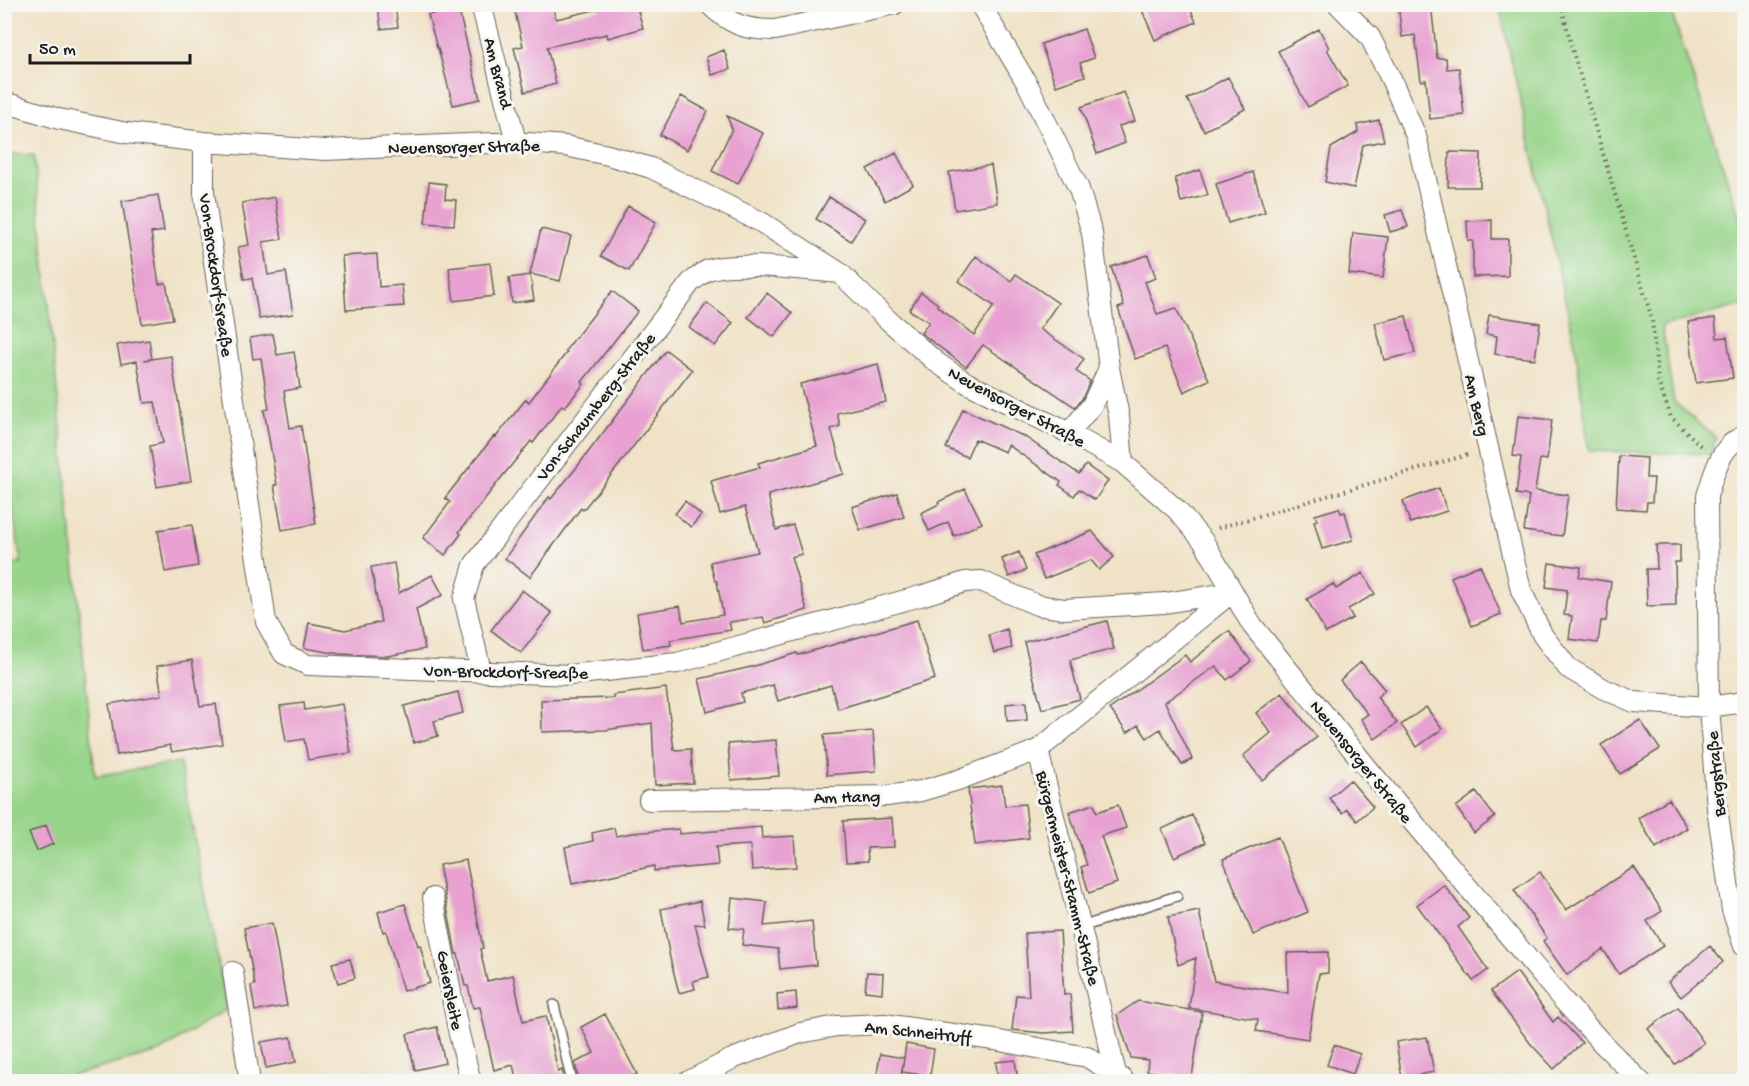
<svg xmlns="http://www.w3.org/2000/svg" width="1749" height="1086" font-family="'Gochi Hand',sans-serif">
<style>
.green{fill:#97d489;stroke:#5a7852;stroke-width:1.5}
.building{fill:#e8a1d1}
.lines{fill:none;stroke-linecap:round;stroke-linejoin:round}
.service-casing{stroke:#666158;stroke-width:12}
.minor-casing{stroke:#666158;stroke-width:22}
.path{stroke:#666158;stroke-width:4;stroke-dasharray:1.5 4.5;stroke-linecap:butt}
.service{stroke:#fff;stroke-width:9}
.minor{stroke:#fff;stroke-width:20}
.labels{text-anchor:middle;stroke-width:6;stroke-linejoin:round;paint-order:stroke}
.street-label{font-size:18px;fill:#1c1c1c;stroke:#f6f6f2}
</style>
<rect width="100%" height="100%" fill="#f6f6f2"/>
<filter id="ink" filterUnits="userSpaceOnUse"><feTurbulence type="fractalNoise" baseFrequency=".0167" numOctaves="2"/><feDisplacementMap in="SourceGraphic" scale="12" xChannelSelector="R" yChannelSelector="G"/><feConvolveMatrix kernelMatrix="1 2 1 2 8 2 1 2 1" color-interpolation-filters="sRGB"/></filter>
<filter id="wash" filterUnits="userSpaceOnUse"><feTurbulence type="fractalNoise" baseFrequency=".008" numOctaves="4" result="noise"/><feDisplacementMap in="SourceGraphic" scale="24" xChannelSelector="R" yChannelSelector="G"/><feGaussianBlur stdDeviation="1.35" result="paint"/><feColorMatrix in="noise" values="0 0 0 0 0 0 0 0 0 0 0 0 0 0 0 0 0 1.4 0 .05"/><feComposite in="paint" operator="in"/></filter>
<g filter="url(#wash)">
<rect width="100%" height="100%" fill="#f0e2c6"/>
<path class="green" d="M1499,5h170l75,225v75l-82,21 12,76 42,36 -5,16 -122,-3 -14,-107z
M4,154l30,1 61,621 85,-14 47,247 -68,43 -106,29h-48l-1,-548 5,31 12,-1 -16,-105z"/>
<g id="blocks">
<path class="building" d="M513,4h39l4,15 43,-10 -1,-5h38l7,24 -35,10 -1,-4 -60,13 9,37 -31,8 -11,-44 9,-2z
M1155,4h33l8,18 -41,18 -13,-30z
M1398,4h33l6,54h9l1,11 12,-1 5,47 -34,4 -4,-39 -5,1 -6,-46 -13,2z
M395,6l3,21 -17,2 -3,-21z
M458,7l22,92 -27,6 -15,-57h-1l-9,-33z
M1084,29l10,29 -14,5 5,13 -29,10 -15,-42z
M1319,29l10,19 -2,1 21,37 -40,21 -30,-56z
M724,50l6,19 -18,6 -6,-18z
M1228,77l17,32 -41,22 -17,-32z
M1124,92l11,29 -16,5 6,17 -28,11 -16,-47z
M681,96l27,15 -21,39 -27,-15z
M727,116l36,17 -25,51 -26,-13 20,-42z
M1379,120l5,21 -21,4 -9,43 -29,-6 6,-34 27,-16 -1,-7z
M1449,152l32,1 -1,34h-32z
M896,153l17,32 -28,16 -18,-32z
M991,165l6,38 -42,7 -6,-38z
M1200,170l8,25 -27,7 -6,-24z
M1253,172l12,40 -37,11 -12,-39z
M429,182l17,2 -1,15 11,1 -2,25 -29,-2z
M158,195l6,36 -13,2 8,51 7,-1 7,36 -31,5 -20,-123z
M275,197l7,42 -19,3 5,33 18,-3 7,42 -34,5 -7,-41 -8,1 -6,-32 11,-2 -7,-42z
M829,197l36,22 -14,22 -35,-22z
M628,206l28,16 -27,49 -28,-15z
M1402,210l6,17 -18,5 -5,-17z
M1492,220v19h16v37l-35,1v-36h-5l-1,-20z
M541,229l30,7 -11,45 -30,-7z
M1353,233l35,4 -5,41 -34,-4z
M377,254l2,33 23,-2 2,21 -58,4 -4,-54z
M1148,255l8,23 -11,4 12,32 19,-6 33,72 -25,12 -19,-44 -30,11 -17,-51 6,-2 -13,-39z
M976,256l35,25 5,-7 42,29 -18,26 44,30 -8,12 14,10 -8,18 -7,8 -92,-62 -17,22 -45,-34 8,-11 -20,-12 12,-18 17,12 -1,2 37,29 20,-29 -35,-25z
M490,263l4,33 -40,5 -5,-33z
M530,275l4,25 -22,3 -3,-25z
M612,291l26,20 -56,71 2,2 -19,23 -3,-2 -29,38 -2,-2 -30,37 -42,54 2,2 -16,21 -22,-17 27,-36 -5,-4 49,-62 2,1 30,-38 3,3 38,-50 -2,-1z
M767,293l25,20 -18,24 -26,-20z
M707,303l26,20 -18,23 -26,-19z
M1489,315l51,8 -5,36 -40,-5 2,-18 -11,-2z
M1406,316l9,37 -31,7 -9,-37z
M1715,318l2,20 10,-1 6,41 -37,5 -8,-61z
M273,334l4,21 17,-3 6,36 -16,3 6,37 11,-2 15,98 -34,6 -8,-45h3l-13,-75 5,-1 -8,-51 -8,1 -3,-21z
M149,340l3,19 -8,1 27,-4 20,125 -34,6 -7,-41 13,-3 -8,-41 -11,1 -7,-42 -16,3 -4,-19z
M666,350l26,20 -76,99 -33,41 -2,-2 -51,69 -25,-19 44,-61 2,2 26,-32z
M878,364l8,38 -49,11 3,13 -9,3 13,45 -76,21 8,35 17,-5 9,29 -11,3 16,53 -42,13 -2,-6 -34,5 2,8 -61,10 1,5 -28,4 -6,-36 43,-7 3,16 40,-7 -6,-34h-2l-5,-19 48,-10 -13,-45 -25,7 -9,-33 49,-14 -2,-4 59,-17 -17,-62z
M963,409l62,28 54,37 7,-9 22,16 -13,19 -16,-11 -5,7 -15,-11 2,-3 -53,-37 -3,7 -30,-13 -8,18 -21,-9z
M1518,416l34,4 -5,40 -7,-1 -5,32 33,4 -6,41 -38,-5 5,-35 -13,-2 5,-37 -8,-1z
M1619,456l28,2 -1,20h8l-2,24h-5l-1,8 -30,-2z
M1439,488l8,23 -37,12 -7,-22z
M965,489l17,34 -28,13 -6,-14 -19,9 -8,-18 18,-9 -1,-2z
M897,493l7,24 -44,13 -8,-23z
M685,501l16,14 -10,12 -16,-13z
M1339,508l2,5 4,-1 8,28 -31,9 -8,-28 3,-1 -2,-5z
M192,525l6,41 -33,6 -7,-42z
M1092,531l22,26 -15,13 -8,-10 -47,19 -10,-24z
M1656,545h24v17h-5l1,43 -29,1 -1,-37h11z
M1019,552l7,18 -17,7 -7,-18z
M394,563l5,30 33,-18 11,20 -27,14 9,40 -37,7 -48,-2 -36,-6 5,-25 36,7 36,-8 -10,-55z
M1549,563l32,4 -2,10 32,5 -5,39h-5l-3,22 -29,-4 3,-23 -8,-1 3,-25 -21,-3z
M1480,565l21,49 -29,12 -21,-49z
M1363,573l12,21 -27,15 5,9 -27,15 -19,-34 26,-15 3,5z
M522,590l30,23 -31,40 -30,-23z
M917,620l18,59 -97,30 -7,-24 -53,16 -5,-16 -32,8 2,9 -36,10 -8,-33 52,-12 46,-14 1,2z
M1107,621l7,28 -44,11 10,39 -38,10 -18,-67z
M1007,629l5,19 -18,5 -5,-18z
M1229,631l22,30 -24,19 -11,-14 -51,36 27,57 -10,6 -22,-36 -13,9 -9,-13 -11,8 -17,-24 75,-54 5,7z
M192,660l8,46 16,-2 6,40 -50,8 -2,-7 -53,10 -8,-51 53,-9 -5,-29z
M1361,662l24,28 -8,7 20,26 -22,16 -14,-20 7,-5 -28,-34z
M666,688l8,62 17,-1 2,34 -38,2 -3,-62 -47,7 -63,2 -1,-32 73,-2 -1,-3z
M458,692l5,21 -29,8 4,15 -24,7 -10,-37z
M1282,693l35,44 -55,43 -19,-24 28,-23 -15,-20z
M1026,702l1,18 -20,1 -1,-17z
M304,703l1,7 37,-6 9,49 -43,7 -4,-21 -18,3 -6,-36z
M1426,707l16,22 -25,18 -16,-22z
M1640,720l20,29 -40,25 -19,-29z
M873,731l3,40 -49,4 -3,-40z
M776,740l3,36 -48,4 -3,-36z
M1350,780l23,27 -16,14 -10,-12 -5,4 -13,-15z
M1002,785l3,21 20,-2 4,34 -54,7 -7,-56z
M1476,792l19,25 -21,16 -18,-26z
M1669,799l18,29 -31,20 -18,-30z
M1094,804l3,8 21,-7 8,23 -25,8 16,47 -28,10 -8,-26 6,-2 -18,-53z
M1192,815l13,28 -31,14 -12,-28z
M892,818l2,29 -27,1 1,13 -22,1 -3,-41z
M46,825l7,19 -16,7 -8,-18z
M761,827l1,11 32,-2 2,31 -44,3 -2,-25 -34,2 2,18 -64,6v-5l-82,18 -7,-37 28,-6 -1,-8 22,-5 2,8 16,-3 47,-4v5z
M1278,837l30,75 -55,23 -30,-76z
M466,860l17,88 -3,1 7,32 26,-6 10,46 23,-5 12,56 4,-2 3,12h-48l-4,-17 -19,5 -14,-63 -7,1 -5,-22h-3l-7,-32h-2l-17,-89z
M1634,867l28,44 -15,10 16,25 -44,28 -16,-25 -36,26 -24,-34 4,-3 -33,-48 26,-18 26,38z
M1444,885l25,33 -11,9 30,43 -15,11 -56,-76z
M732,898l35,4 -3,24 48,-5 4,44 -36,4 -2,-20 -36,-4 2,-16 -15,-1z
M700,901l5,24 -10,-1 14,53 -16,4 2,8 -16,4 -9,-35 -9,-49z
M405,904l13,42 2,-1 10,38 -27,8 -17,-60 -3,1 -5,-20z
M1199,911l15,70 74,12 -1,-40 41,-1v21l-9,1 -11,65 -52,-8 2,-12 -69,-11 7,-50 -18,7 -10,-48z
M272,923l15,83 -32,5 -4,-25 4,-1 -11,-57z
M1060,931l4,64 6,-1 3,37 -29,2 -32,-3 4,-35 13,1 -4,-63z
M1710,946l13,16 -42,35 -13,-15z
M350,959l5,19 -17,5 -6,-20z
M867,972l16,1 -1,20 -17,-2z
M1517,972l36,50 5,-5 24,26 -28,26 -24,-26 -39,-52z
M796,992l1,16 -19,2 -1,-16z
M1138,1001l64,11 -10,65 -45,-6 1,-11 -17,-2 -14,-43z
M1678,1007l26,36 -29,21 -27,-35z
M605,1014l32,60 -15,8h-43l-4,-19 19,-10 -13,-26z
M437,1027l8,36 -30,7 -8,-36z
M291,1037l5,25 -30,6 -5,-26z
M1427,1037l7,35 -32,6 -6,-36z
M906,1044l28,5 -4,27 -28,-4z
M1334,1045l26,9 -7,20 -26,-9z
M880,1054l24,4 -4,24h-24z
M1015,1060l3,22h-20l-2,-20z"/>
</g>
</g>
<g filter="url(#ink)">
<use href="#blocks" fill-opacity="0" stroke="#666158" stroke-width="1.5"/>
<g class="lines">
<defs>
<path id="service" d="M1081,927l96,-31
M554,1005l18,77"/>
<path id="minor" d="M481,4l35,138
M709,4c21,21 37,26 66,26l120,-26
M980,4l49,83 50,102 13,44 17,135 10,48 4,47
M1338,4l32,33 21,42 25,57 105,454 22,46 25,32 36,21 30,13 75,5 35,-5
M4,102l55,17 68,14 77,9 121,8 191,-8 49,4 43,9 43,13 110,54 79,51 48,47 48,42 31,21 102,50 54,30 54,47 27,32 48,83 118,146 192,228 41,45 38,38
M204,142v51l62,429 18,32 24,11 262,10 107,-12 247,-68 41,-13 16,-1 56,24 27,4 101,-6 68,-11
M1069,433l23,-28 17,-37
M1744,436c-24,9 -30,38 -37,60l2,211 8,101 15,102 12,36
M481,671l-17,-72 10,-34 217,-283c5,-3 10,-8 15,-11 25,-12 103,0 133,2
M649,800l238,-4 34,-5 37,-11 80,-30
M433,898l26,136 12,48
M233,972l17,110
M687,1082l45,-23 68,-26 37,-7 47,-2 110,16 93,17 36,22
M1118,1082l-80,-332 193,-157"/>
</defs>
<use href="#service" class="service-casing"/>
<use href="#minor" class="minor-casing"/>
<path class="path" d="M1561,4l12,48 79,267 6,62 13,36 29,28 5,2
M1218,528l252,-74"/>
<use href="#service" class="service"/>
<use href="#minor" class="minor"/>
</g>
</g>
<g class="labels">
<g class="street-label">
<text transform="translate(499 73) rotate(76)" y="6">Am Brand</text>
<text transform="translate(464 146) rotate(-1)" y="6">Neuensorger Straße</text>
<text transform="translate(217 275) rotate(82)" y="6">Von-Brockdorf-Sreaße</text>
<text transform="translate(1478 405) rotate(77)" y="6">Am Berg</text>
<text transform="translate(595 406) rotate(-52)" y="6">Von-Schaumberg-Straße</text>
<text transform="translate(1017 406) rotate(28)" y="6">Neuensorger Straße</text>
<text transform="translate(506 671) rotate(1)" y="6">Von-Brockdorf-Sreaße</text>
<text transform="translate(1362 761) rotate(51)" y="6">Neuensorger Straße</text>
<text transform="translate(1715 774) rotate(-95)" y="6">Bergstraße</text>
<text transform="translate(847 796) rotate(-1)" y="6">Am Hang</text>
<text transform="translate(1069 878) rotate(76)" y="6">Bürgermeister-Stamm-Straße</text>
<text transform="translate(451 990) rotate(79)" y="6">Geiersleite</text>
<text transform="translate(918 1031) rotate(6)" y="6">Am Schneitruff</text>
</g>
</g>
<rect width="1749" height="1086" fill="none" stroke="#f6f6f2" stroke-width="24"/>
<path d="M30 54v9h160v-9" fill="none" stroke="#1c1c1c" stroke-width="3"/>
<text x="39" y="54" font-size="18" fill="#1c1c1c" stroke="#f6f6f2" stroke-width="4.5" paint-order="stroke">50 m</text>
</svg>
